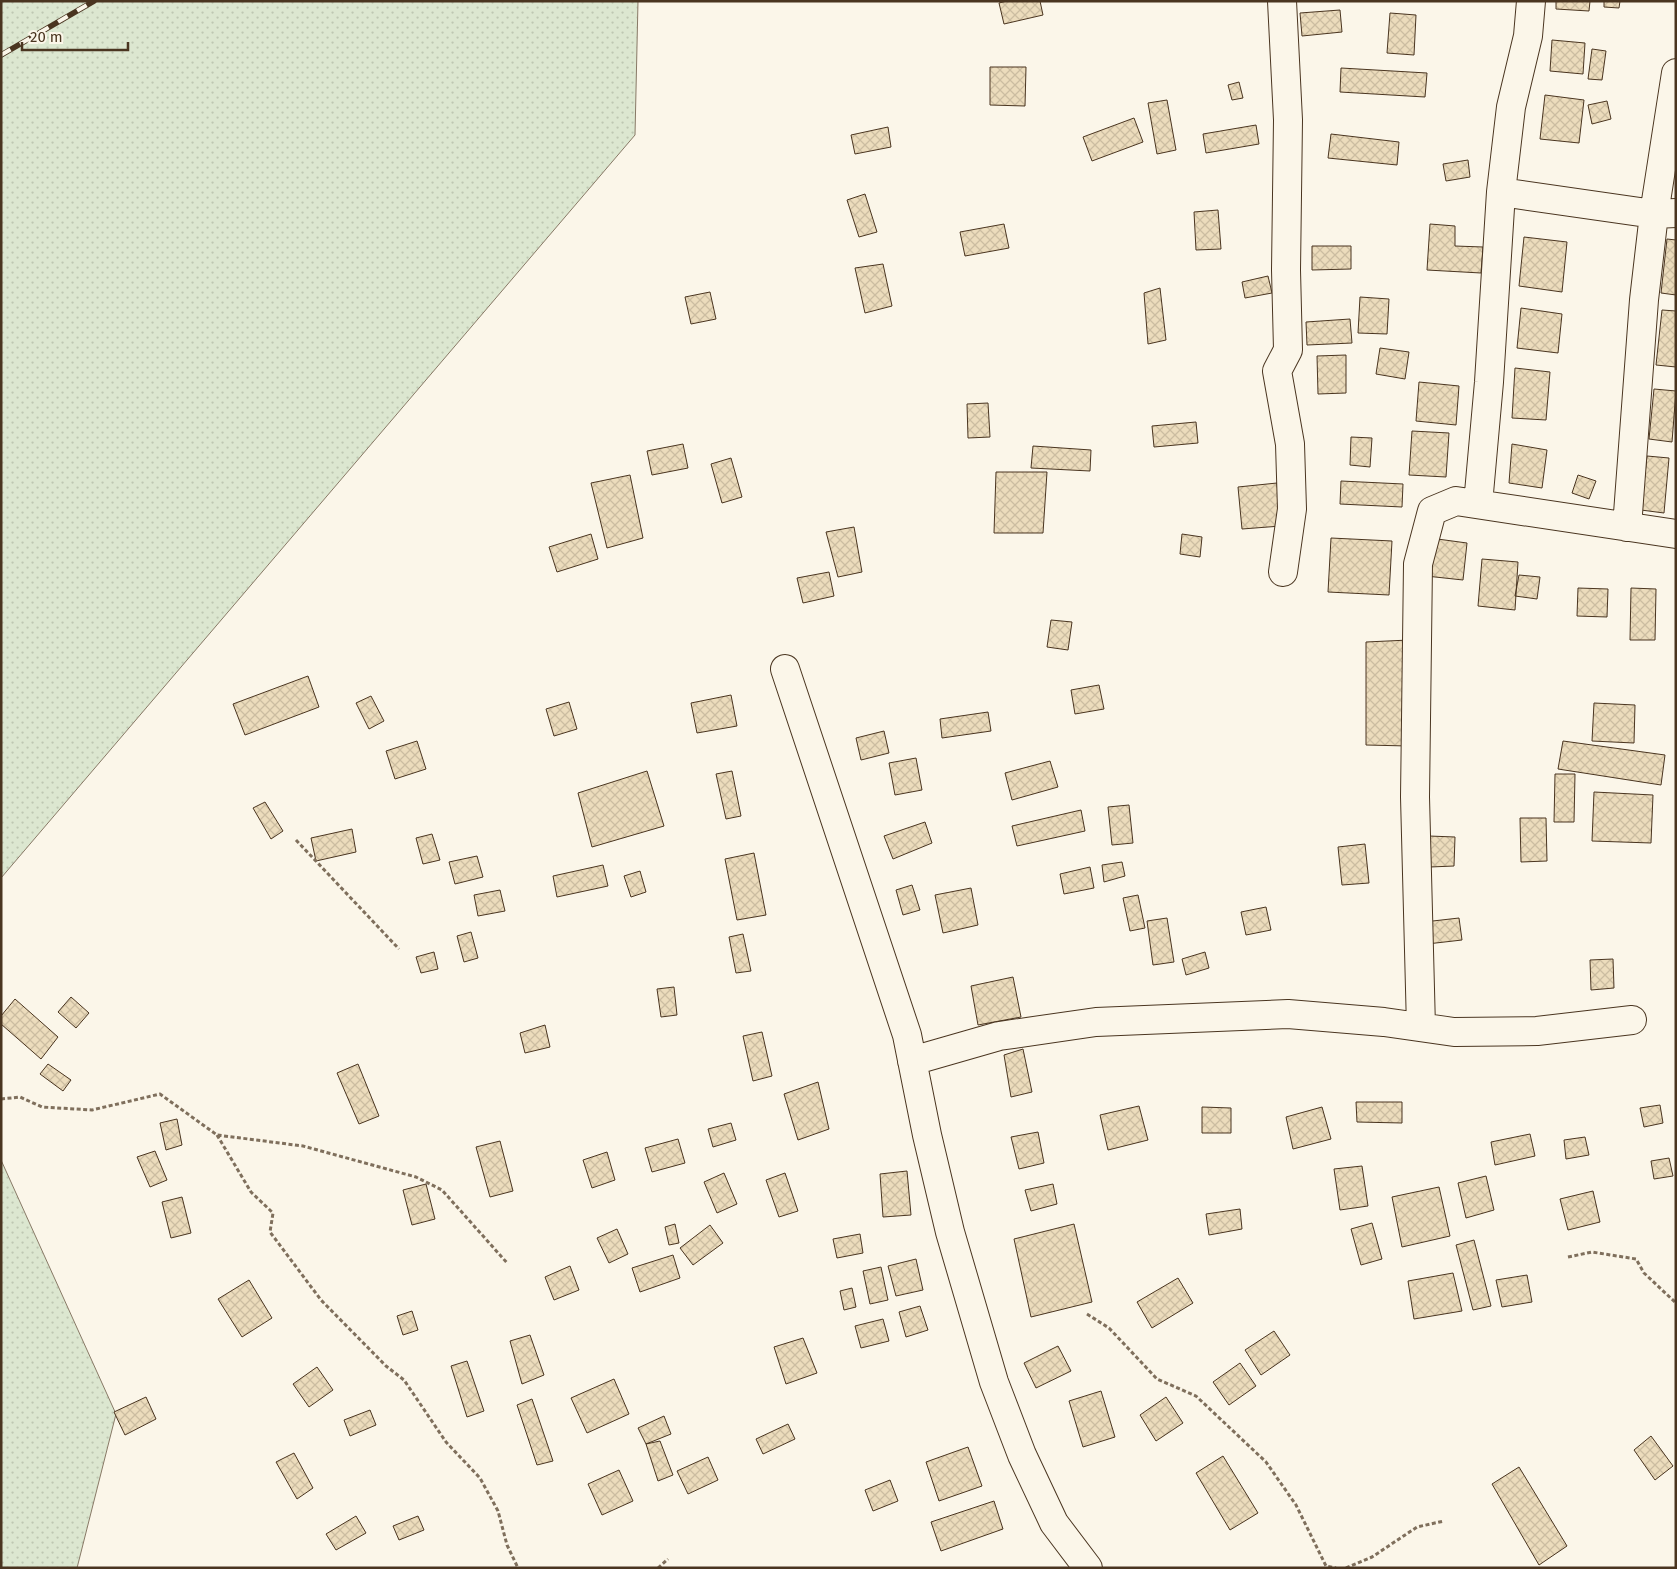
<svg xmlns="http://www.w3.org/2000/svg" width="1677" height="1569" font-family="'Fira Sans',sans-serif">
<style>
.grass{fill:url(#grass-dots);stroke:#887966}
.building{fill:url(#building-cross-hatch);stroke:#4a3520}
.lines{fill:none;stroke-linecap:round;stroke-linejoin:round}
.minor-casing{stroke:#4a3520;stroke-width:30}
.path{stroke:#7f6f5c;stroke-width:3;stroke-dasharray:4 2.5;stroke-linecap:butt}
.minor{stroke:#fbf6e9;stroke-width:28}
.rail-casing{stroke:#4a3520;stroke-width:5.5}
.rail{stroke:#fbf6e9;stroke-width:4;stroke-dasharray:11;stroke-linecap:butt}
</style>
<defs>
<pattern id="grass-dots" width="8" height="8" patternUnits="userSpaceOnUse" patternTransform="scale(1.25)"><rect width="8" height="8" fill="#dce7d0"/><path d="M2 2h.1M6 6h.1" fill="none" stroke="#bec7b2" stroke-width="1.8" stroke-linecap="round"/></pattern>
<pattern id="building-cross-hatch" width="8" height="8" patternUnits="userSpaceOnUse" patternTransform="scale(1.25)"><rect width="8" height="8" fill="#ecdcbc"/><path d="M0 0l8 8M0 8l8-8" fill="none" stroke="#ccbda1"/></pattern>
</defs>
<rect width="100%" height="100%" fill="#fbf6e9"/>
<path class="grass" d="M1,1h637l-3,134 -634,743z
M1,1160l115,254 -39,154h-76z"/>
<path class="building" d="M1007,1h33l3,14 -39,9 -5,-21z
M1556,1h34l-1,10 -33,-2z
M1604,1h16l-1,7 -15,-1z
M1340,10l2,22 -40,4 -2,-23z
M1390,13l26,2 -2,40 -27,-2z
M1552,40l33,3 -2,31 -33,-3z
M1592,49l14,2 -4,29 -14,-1z
M990,67h36l-1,39 -35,-1z
M1341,68l86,5 -2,24 -85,-5z
M1239,82l4,16 -11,2 -4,-15z
M1545,95l39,5 -5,43 -39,-4z
M1167,100l9,50 -19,4 -9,-51z
M1607,101l4,18 -19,5 -4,-19z
M1134,118l9,24 -51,19 -9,-24z
M1256,125l3,19 -53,9 -3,-19z
M888,127l3,20 -36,7 -4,-19z
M1331,134l68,8 -2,23 -69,-7z
M1468,160l2,17 -24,4 -3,-17z
M865,194l12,38 -18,5 -12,-37z
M1218,210l3,39 -25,1 -2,-38z
M1004,224l5,24 -44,8 -5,-24z
M1430,224l25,2v20l28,1 -2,26 -54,-3z
M1524,237l43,5 -5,50 -43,-6z
M1667,239l9,1v55l-15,-2z
M1312,246h39v23l-39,1z
M883,264l9,42 -27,7 -10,-45z
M1268,276l4,17 -27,5 -3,-16z
M1160,288l6,52 -18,4 -4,-51z
M710,292l6,27 -25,5 -6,-27z
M1360,297l29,2 -2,35 -29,-1z
M1521,308l41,6 -4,39 -41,-5z
M1662,310l14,1v56l-20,-2z
M1350,319l2,24 -45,2 -1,-23z
M1380,348l29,4 -4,27 -29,-5z
M1346,355v38l-28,1 -1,-38z
M1515,368l35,4 -4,48 -34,-2z
M1419,382l40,4 -3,39 -40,-4z
M1654,389l22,2 -4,51 -23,-3z
M988,403l2,34 -22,1 -1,-34z
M1196,422l2,21 -44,4 -2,-21z
M1412,431l37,2 -3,44 -37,-2z
M1351,437l21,1 -2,29 -20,-2z
M683,444l5,24 -36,7 -5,-24z
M1512,444l35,6 -5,38 -33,-5z
M1033,446l58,4 -1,21 -59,-3z
M1647,456l22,2 -5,55 -23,-3z
M731,458l11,39 -20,6 -11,-39z
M996,472h51l-4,61h-49z
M630,475l13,63 -36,10 -16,-65z
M1578,475l18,6 -7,18 -17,-6z
M1341,481l62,3 -1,23 -62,-3z
M1277,483l4,43 -39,3 -4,-42z
M854,527l8,45 -24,5 -12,-45z
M591,534l7,25 -41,13 -8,-25z
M1182,534l20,3 -2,20 -20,-3z
M1331,538l61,3 -3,54 -61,-3z
M1430,538l37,5 -4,37 -37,-4z
M1482,559l36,3 -3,48 -37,-4z
M829,572l5,24 -31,7 -6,-25z
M1519,575l21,2 -3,22 -22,-3z
M1578,588l30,1 -1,28 -30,-1z
M1631,588l25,1 -1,51h-25z
M1051,620l21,2 -4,28 -21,-3z
M1409,640l-1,106 -42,-1v-103z
M308,676l11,31 -74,28 -12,-31z
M1099,685l5,24 -29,5 -4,-24z
M731,695l6,31 -40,7 -6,-30z
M371,696l13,25 -15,8 -13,-26z
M569,702l8,27 -23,7 -8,-27z
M1594,703l41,2 -1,38 -42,-2z
M988,712l3,19 -49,7 -2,-19z
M884,731l5,22 -28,7 -5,-22z
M417,741l9,28 -31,10 -9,-28z
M1563,741l102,14 -4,30 -103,-16z
M916,758l6,32 -27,5 -6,-32z
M1050,761l8,26 -46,13 -7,-27z
M647,771l17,55 -72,21 -14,-54z
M732,771l9,45 -15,3 -10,-45z
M1555,774h20l-1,48h-20z
M1594,792l59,3 -2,48 -59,-2z
M265,802l18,29 -12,8 -18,-31z
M1129,805l4,38 -21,2 -4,-38z
M1081,810l4,21 -68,15 -5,-20z
M1520,818h26l1,43 -26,1z
M925,822l7,21 -39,16 -9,-23z
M352,829l4,23 -40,9 -5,-23z
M432,834l8,26 -17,4 -7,-26z
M1429,836l26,1 -1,29 -24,1z
M1365,844l4,39 -27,2 -4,-38z
M754,853l12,62 -29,5 -12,-61z
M477,856l6,21 -28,7 -6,-22z
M1122,862l3,14 -21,6 -2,-17z
M603,865l5,21 -51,11 -4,-21z
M1090,867l4,21 -30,6 -4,-20z
M640,871l6,21 -15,5 -7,-21z
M912,885l8,25 -17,5 -7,-25z
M971,888l7,37 -35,8 -8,-38z
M500,890l5,21 -27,5 -4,-21z
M1138,895l7,33 -15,3 -7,-33z
M1266,907l5,23 -25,5 -5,-23z
M1167,918l7,44 -21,3 -6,-44z
M1459,918l3,22 -35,4 -3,-22z
M471,932l7,26 -14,4 -7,-26z
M743,934l8,37 -15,2 -7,-36z
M434,952l4,17 -17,4 -5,-16z
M1205,952l4,16 -23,7 -4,-16z
M1613,959l1,29 -23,2 -1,-30z
M1013,977l8,40 -43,8 -7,-39z
M674,987l3,28 -16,2 -4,-28z
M71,997l18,16 -13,15 -18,-16z
M15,999l43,38 -17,22 -40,-35v-8z
M545,1025l5,22 -25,6 -5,-20z
M762,1032l10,44 -19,5 -10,-45z
M1023,1049l9,43 -21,5 -7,-42z
M48,1064l23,16 -8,11 -23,-17z
M358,1064l21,52 -20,8 -22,-51z
M818,1082l11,47 -31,11 -14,-46z
M1356,1102h46v21l-45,-1z
M1660,1105l3,18 -19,4 -4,-19z
M1139,1106l9,34 -40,10 -8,-35z
M1202,1107l29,1v25h-29z
M1322,1107l9,32 -38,10 -7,-32z
M177,1119l5,26 -16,5 -6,-27z
M731,1123l5,17 -23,7 -5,-18z
M1038,1132l6,31 -25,6 -8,-32z
M1530,1134l5,22 -40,9 -4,-23z
M1585,1137l4,18 -23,4 -2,-19z
M678,1139l7,24 -33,9 -7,-24z
M500,1141l13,50 -23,6 -14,-50z
M155,1151l12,29 -17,7 -13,-30z
M607,1152l8,28 -23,8 -9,-28z
M1669,1158l4,18 -19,3 -3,-18z
M1362,1166l6,40 -28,4 -6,-41z
M907,1171l4,44 -28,2 -3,-43z
M724,1173l13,31 -20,9 -13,-31z
M785,1173l13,38 -19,6 -13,-37z
M1486,1176l8,34 -28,8 -8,-35z
M426,1184l9,35 -23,6 -9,-35z
M1053,1184l4,20 -26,7 -6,-21z
M1439,1187l11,49 -48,11 -10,-50z
M1593,1191l7,31 -32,8 -8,-31z
M182,1197l9,36 -20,5 -9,-36z
M1240,1209l2,20 -33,6 -3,-21z
M1372,1223l10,36 -21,6 -10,-36z
M675,1224l4,19 -10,2 -4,-18z
M1074,1224l18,78 -61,15 -17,-78z
M710,1225l13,18 -30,22 -13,-17z
M617,1229l11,25 -19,9 -12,-25z
M860,1234l3,19 -26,5 -4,-19z
M1474,1240l17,66 -18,4 -17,-65z
M673,1255l7,23 -40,14 -8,-24z
M916,1259l7,31 -27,6 -8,-30z
M570,1266l9,24 -25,10 -9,-23z
M881,1267l7,33 -18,4 -7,-33z
M1453,1273l9,38 -48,8 -6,-38z
M1527,1275l5,27 -30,5 -6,-27z
M1178,1278l15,25 -41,25 -15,-26z
M249,1280l23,38 -30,19 -24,-38z
M852,1288l4,19 -12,3 -4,-19z
M920,1306l8,24 -22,7 -7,-25z
M412,1311l6,19 -15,5 -6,-19z
M883,1319l6,22 -28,7 -6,-22z
M1274,1331l16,24 -29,20 -16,-25z
M530,1335l14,40 -22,9 -12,-43z
M803,1338l14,35 -31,11 -12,-37z
M1058,1346l13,25 -35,17 -12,-25z
M467,1361l17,50 -17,6 -16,-51z
M1240,1363l16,23 -27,19 -16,-23z
M317,1367l16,23 -24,17 -16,-23z
M614,1379l15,35 -42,19 -16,-35z
M1101,1391l14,46 -32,10 -14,-46z
M146,1397l10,22 -31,16 -11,-23z
M1166,1397l17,26 -27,18 -16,-26z
M532,1399l21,62 -16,4 -20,-60z
M370,1410l6,15 -26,11 -6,-16z
M664,1416l7,18 -25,10 -8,-16z
M788,1424l7,15 -32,15 -7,-15z
M1651,1436l22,30 -18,14 -21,-30z
M660,1441l13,34 -15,6 -12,-37z
M968,1447l14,39 -43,15 -13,-39z
M294,1453l19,35 -16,11 -21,-37z
M1223,1456l35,57 -28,17 -34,-57z
M708,1457l10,23 -30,14 -11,-23z
M1519,1467l48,79 -28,19 -47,-81z
M619,1470l14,31 -31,14 -14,-31z
M890,1480l8,21 -25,10 -8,-21z
M994,1501l9,28 -62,22 -10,-29z
M356,1516l10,17 -30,17 -10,-16z
M418,1516l6,14 -25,10 -6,-14z"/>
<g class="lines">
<defs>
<path id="minor" d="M1282,1l6,119 -2,150 2,80 -11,21 13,73 2,65 -9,63
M1501,192l10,-85 17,-71 3,-35
M1478,504l11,-122 12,-190 153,22 22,-1
M1627,527l17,-227 10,-86 22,-141
M785,669l122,366 20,100 23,97 44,150 28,73 32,68 34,45
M1421,1027l-6,-230 3,-233 14,-53 24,-10 220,33
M912,1061l87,-25 97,-14 192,-8 96,8 70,10 83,-1 95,-11"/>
</defs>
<use href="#minor" class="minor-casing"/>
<path class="path" d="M296,840l103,109
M1,1099l19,-2 22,10 50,3 68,-16 57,41 86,11 113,31 26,13 66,74
M217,1135l34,57 22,21 -3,19 51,68 65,66 18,14 42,62 34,36 18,33 9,34 11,23
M1568,1257l24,-5 44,7 8,14 32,30
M1087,1314l22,14 48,51 39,17 70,66 30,43 30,61 10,2
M658,1568l10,-9
M1346,1568l26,-11 45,-30 27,-6"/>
<use href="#minor" class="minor"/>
<defs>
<path id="rail" d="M1,55l93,-54"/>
</defs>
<use href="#rail" class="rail-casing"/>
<use href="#rail" class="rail"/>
</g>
<rect width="1677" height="1569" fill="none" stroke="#4a3520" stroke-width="5"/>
<path d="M22 42v8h106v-8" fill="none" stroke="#4a3520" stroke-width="2.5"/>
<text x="30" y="42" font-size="15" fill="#4a3520" stroke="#fbf6e9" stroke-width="4" paint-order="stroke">20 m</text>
</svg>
